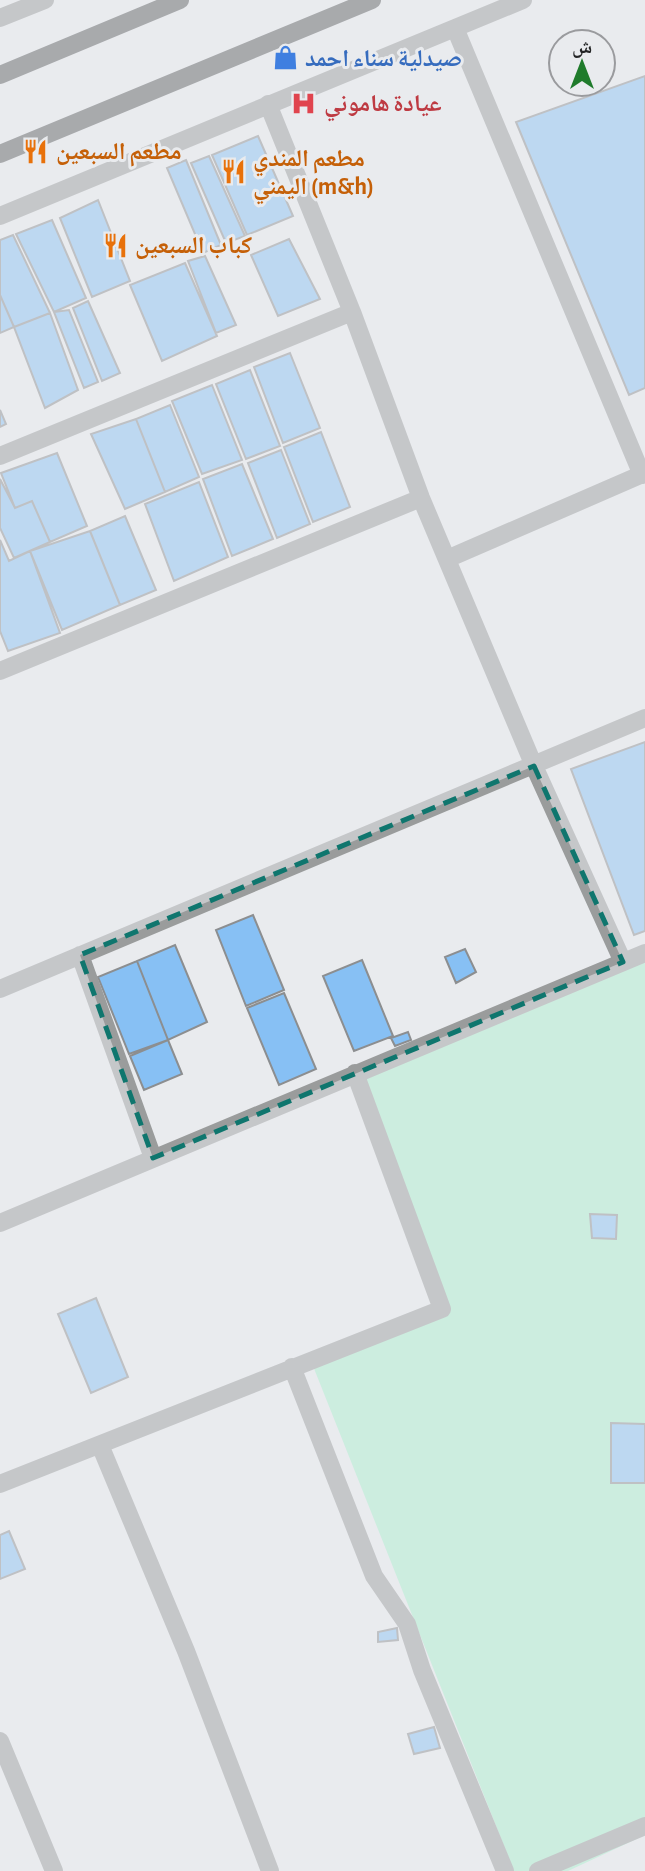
<svg xmlns="http://www.w3.org/2000/svg" width="645" height="1871" font-family="'Alegreya Sans','Noto Naskh Arabic',sans-serif">
<style>
.green{fill:#a9efcc}
.building{fill:#87c0f4;stroke:#8c8e90;stroke-width:2}
.lines{fill:none;stroke-linecap:round;stroke-linejoin:round}
.minor{stroke:#9a9c9c;stroke-width:18}
.major{stroke:#595b5c;stroke-width:18}
.marked{fill:none;stroke:#0f766e;stroke-width:5;stroke-dasharray:14 9;stroke-linejoin:round}
.labels{text-anchor:middle;stroke-width:6;stroke-linejoin:round;paint-order:stroke}
.shop-label{font-size:24px;font-weight:bold;fill:#366cbe;stroke:#e9ebee;text-anchor:start}
.health-label{font-size:24px;font-weight:bold;fill:#be3a42;stroke:#e9ebee;text-anchor:start}
.food-label{font-size:24px;font-weight:bold;fill:#c56008;stroke:#e9ebee;text-anchor:start}
</style>
<rect width="100%" height="100%" fill="#e9ebee"/>
<path class="green" d="M645,953v882l-77,36h-54l-203,-510 131,-53 -87,-235z"/>
<path class="building" d="M645,76v312l-16,7 -113,-273z
M258,136l35,80 -46,19 -35,-80z
M209,156l36,80 -19,7 -35,-80z
M186,160l35,85 -18,8 -36,-85z
M98,200l32,81 -38,16 -32,-79z
M52,220l34,78 -32,14 -38,-78z
M13,235l37,78 -36,14 -14,-32v-55z
M289,239l31,60 -42,17 -27,-61z
M205,256l31,69 -20,8 -28,-72z
M185,263l32,73 -55,25 -32,-76z
M0,295l14,32 -14,6z
M88,301l32,72 -18,8 -29,-73z
M69,310l29,72 -14,6 -30,-76z
M50,313l28,77 -33,18 -31,-81z
M290,353l30,75 -37,15 -29,-76z
M250,370l30,76 -34,13 -30,-75z
M212,385l30,75 -40,14 -30,-73z
M170,405l29,72 -34,15 -29,-73z
M0,410l6,14 -6,3z
M136,419l29,73 -40,17 -34,-75z
M321,432l29,75 -37,15 -29,-75z
M281,450l29,74 -33,14 -29,-75z
M57,453l30,73 -37,16 -18,-41 -17,7 -14,-35z
M242,464l31,75 -41,17 -29,-77z
M0,479l15,29 17,-7 18,41 -36,16 -14,-30z
M199,482l29,75 -54,24 -29,-77z
M125,516l31,74 -36,15 -30,-74z
M90,531l30,74 -58,25 -32,-79z
M0,540l9,21 21,-10 30,82 -52,18 -8,-20z
M645,742v189l-11,4 -63,-166z
M253,915l31,75 -38,16 -30,-76z
M175,945l32,77 -39,18 -31,-79z
M465,949l11,23 -20,11 -11,-26z
M362,960l31,76 -39,15 -31,-75z
M137,961l31,79 -39,14 -31,-77z
M284,993l32,76 -37,16 -32,-77z
M408,1032l3,8 -16,6 -4,-8z
M168,1040l14,34 -38,16 -14,-34z
M590,1214l27,1 -1,24 -24,-1z
M96,1298l32,79 -37,16 -33,-79z
M611,1423l34,1v59h-34z
M9,1531l16,38 -25,10v-44z
M397,1628l1,12 -20,2v-10z
M434,1727l6,21 -26,6 -6,-20z"/>
<g class="lines">
<path class="minor" d="M0,18l45,-18
M455,28l187,447
M268,104l84,208 69,186 113,268 89,196
M0,216l523,-216
M0,456l352,-144
M447,559l198,-86
M0,671l421,-173
M80,955l73,203
M0,989l645,-271
M0,1223l645,-270
M292,1367l82,209 33,48 15,46 83,201
M100,1445l86,206 84,220
M0,1484l442,-175 -87,-236
M0,1741l54,130
M538,1871l107,-45"/>
<path class="major" d="M0,75l180,-75
M0,154l372,-154"/>
</g>
<path d="M0 0H645V1871H0ZM534,766l89,196 -470,196 -73,-203z" fill="#e9ebee" fill-opacity=".55" fill-rule="evenodd"/>
<path class="marked" d="M534,766l89,196 -470,196 -73,-203z"/>
<defs>
<symbol id="shop-bare" viewBox="-9 -9 18 18"><path d="M-5-2.5h2.3a2.7 3.5 0 0 1 5.4 0H5L5.5 6h-11ZM-1.5-2.5h3a1.5 2.3 0 0 0-3 0Z" fill="#3f7fe0" stroke="#e9ebee" stroke-width="2.5" paint-order="stroke"/></symbol>
<symbol id="hospital-bare" viewBox="-9 -9 18 18"><path d="M-5-5h3v3.5h4V-5h3V5h-3V1.5h-4V5h-3Z" fill="#e0444e" stroke="#e9ebee" stroke-width="2.5" paint-order="stroke"/></symbol>
<symbol id="restaurant-bare" viewBox="-9 -9 18 18"><path d="M-5-6h1v4h1v-4h1v4h1v-4h1v5L-1.5 .5V6h-2V.5L-5-1ZM5-6V6H3V1.5H1.5Q1.5-4 5-6Z" fill="#e8710a" stroke="#e9ebee" stroke-width="2.5" paint-order="stroke"/></symbol>
</defs>
<g fill-rule="evenodd">
<use href="#shop-bare" x="268" y="40" width="35" height="35"/>
<use href="#hospital-bare" x="286" y="86" width="35" height="35"/>
<use href="#restaurant-bare" x="18" y="134" width="35" height="35"/>
<use href="#restaurant-bare" x="216" y="154" width="35" height="35"/>
<use href="#restaurant-bare" x="98" y="228" width="35" height="35"/>
</g>
<g class="labels">
<g class="shop-label">
<text x="305" y="66">صيدلية سناء احمد</text>
</g>
<g class="health-label">
<text x="324" y="111">عيادة هاموني</text>
</g>
<g class="food-label">
<text x="56" y="159">مطعم السبعين</text>
<text x="253" y="166">مطعم المندي<tspan x="253" dy="28">اليمني (m&amp;h)</tspan></text>
<text x="135" y="253">كباب السبعين</text>
</g>
</g>
<g transform="translate(582 63)"><circle r="33" fill="#e9ebee" stroke="#9a9b9e" stroke-width="2"/>
<path d="M0-5L12 26L0 18L-12 26Z" fill="#1f7b2b"/>
<text y="-10" font-size="19" font-weight="bold" text-anchor="middle" fill="#232425">ش</text>
</g>
</svg>
